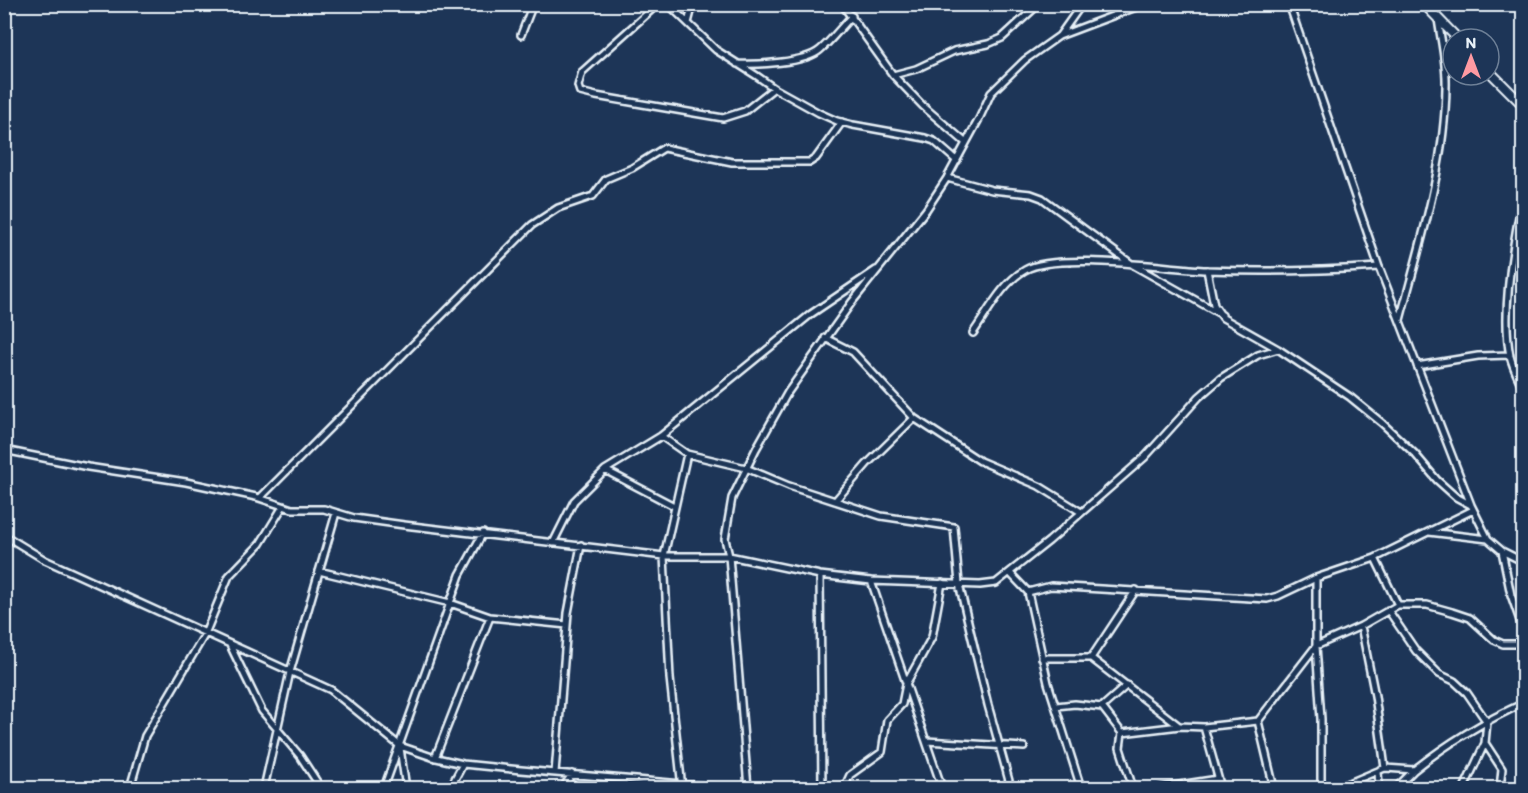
<svg xmlns="http://www.w3.org/2000/svg" width="1528" height="793" font-family="Itim,sans-serif">
<style>
.lines{fill:none;stroke-linecap:round;stroke-linejoin:round}
.minor-casing{stroke:#e8f1f8;stroke-width:10}
.secondary-casing{stroke:#e8f1f8;stroke-width:12}
.minor{stroke:#1d3557;stroke-width:5}
.secondary{stroke:#1d3557;stroke-width:8}
</style>
<rect width="100%" height="100%" fill="#1d3557"/>
<filter id="ink" filterUnits="userSpaceOnUse"><feTurbulence type="fractalNoise" baseFrequency=".0167" numOctaves="2"/><feDisplacementMap in="SourceGraphic" scale="12" xChannelSelector="R" yChannelSelector="G"/><feConvolveMatrix kernelMatrix="1 2 1 2 8 2 1 2 1" color-interpolation-filters="sRGB"/></filter>
<g filter="url(#ink)">
<g class="lines">
<defs>
<path id="minor" d="M658,4l-76,68 -4,14 2,6 16,4 127,22 22,-7 29,-23
M668,4l48,46 41,26 17,12 45,25 18,8 16,4 72,13 9,3 23,20
M842,4l51,71 30,31 43,37
M1289,4l90,263 92,238
M688,23l5,-19
M521,35l12,-31
M1060,35l22,-31
M737,64c19,1 68,-1 83,-14 11,-9 21,-23 32,-34
M893,75l23,-6 38,-18 34,-7 14,-6 37,-34
M947,178l45,12 39,4 11,4 91,67 89,50
M1524,192c-10,46 -23,119 -14,164 3,12 9,23 14,35
M1207,270l7,35 9,13 55,31
M1400,320c20,-76 45,-154 46,-233 1,-22 -5,-46 -8,-68
M973,333c15,-21 29,-50 52,-63 31,-18 141,-2 181,0 58,2 116,1 173,-3
M825,338l28,14 61,66 66,43 59,25 42,26
M1417,366l61,-10 32,-1
M661,436l26,18 59,14 43,18 92,30 73,11 5,57 29,121 23,83
M4,450l84,17 98,15 70,15 36,12h32l30,9 50,7 260,31h65l91,19 51,6 109,4 16,-2 53,-42 96,-84 54,-60 22,-19 37,-23 20,-6 72,48 32,26 33,31 22,26 19,17 15,8 17,34 14,12 9,44 13,37
M605,470l69,36
M260,498l272,-273 26,-17 35,-12 13,-17 26,-11 32,-20 68,14h78l6,-4 26,-36
M835,501l32,-37 47,-46
M1429,532l59,7
M4,535l41,25 286,130 69,56 32,11 31,7 58,6 207,18
M553,543l21,-42 31,-31 56,-34 150,-122 65,-44
M1502,551l22,11
M1375,558l23,47
M319,571l131,32 40,14
M1010,573l18,19 20,91 33,105
M820,575l2,213
M1316,578v68l5,73v69
M871,581l71,207
M1028,592l23,-6 216,13 11,-3 38,-18 59,-20 98,-48
M1388,610l28,41 23,23 15,7 13,12 20,29 -2,21 -21,45
M1361,626l14,70 10,72
M230,645l32,66 38,45 21,32
M1042,658h49l88,68
M1091,658l45,-68
M1056,706l19,-2 27,3 20,26 -2,15 13,40
M1102,707l25,-22
M1258,721l16,67
M1204,727l17,61
M1122,733l58,-7 24,1 54,-6 58,-75 45,-20 37,-21h29l25,7 18,6 24,22 9,4h21
M926,741l98,6
M1485,743l17,26 -2,19
M400,748l6,40
M435,758l55,-141 77,8
M1378,771l1,17
M555,773l13,-160 13,-68
M130,788l15,-52 60,-102 24,-58 31,-32 22,-36
M264,788l26,-116 46,-159
M384,788l76,-213 23,-42
M450,788l13,-24
M563,788l9,-14
M682,788l-12,-110 -6,-122 23,-102
M748,788l-19,-232 -4,-17 7,-41 24,-49 32,-57 64,-90 74,-92 21,-32 32,-59 12,-26 34,-33 34,-24 85,-32
M844,788l6,-13 32,-23 5,-32 15,-16 4,-20 26,-47 10,-54
M1160,788l58,-9
M1337,788l48,-20 29,2c34,-27 70,-49 110,-67
M1396,788l18,-18"/>
<path id="secondary" d="M1424,4l34,35
M1489,71l35,35"/>
</defs>
<use href="#minor" class="minor-casing"/>
<use href="#secondary" class="secondary-casing"/>
<use href="#minor" class="minor"/>
<use href="#secondary" class="secondary"/>
</g>
</g>
<rect width="1528" height="793" fill="none" stroke="#1d3557" stroke-width="24"/>
<rect x="12" y="12" width="1504" height="769" fill="none" stroke="#e8f1f8" stroke-width="2" filter="url(#ink)"/>
<g transform="translate(1471 57)"><circle r="28" fill="#1d3557" stroke="#6e8097" stroke-width="1.5"/>
<path d="M0-4.5L10 22L0 15L-10 22Z" fill="#ff9aa2"/>
<text y="-9" font-size="16" font-weight="bold" text-anchor="middle" fill="#e8f1f8">N</text>
</g>
</svg>
